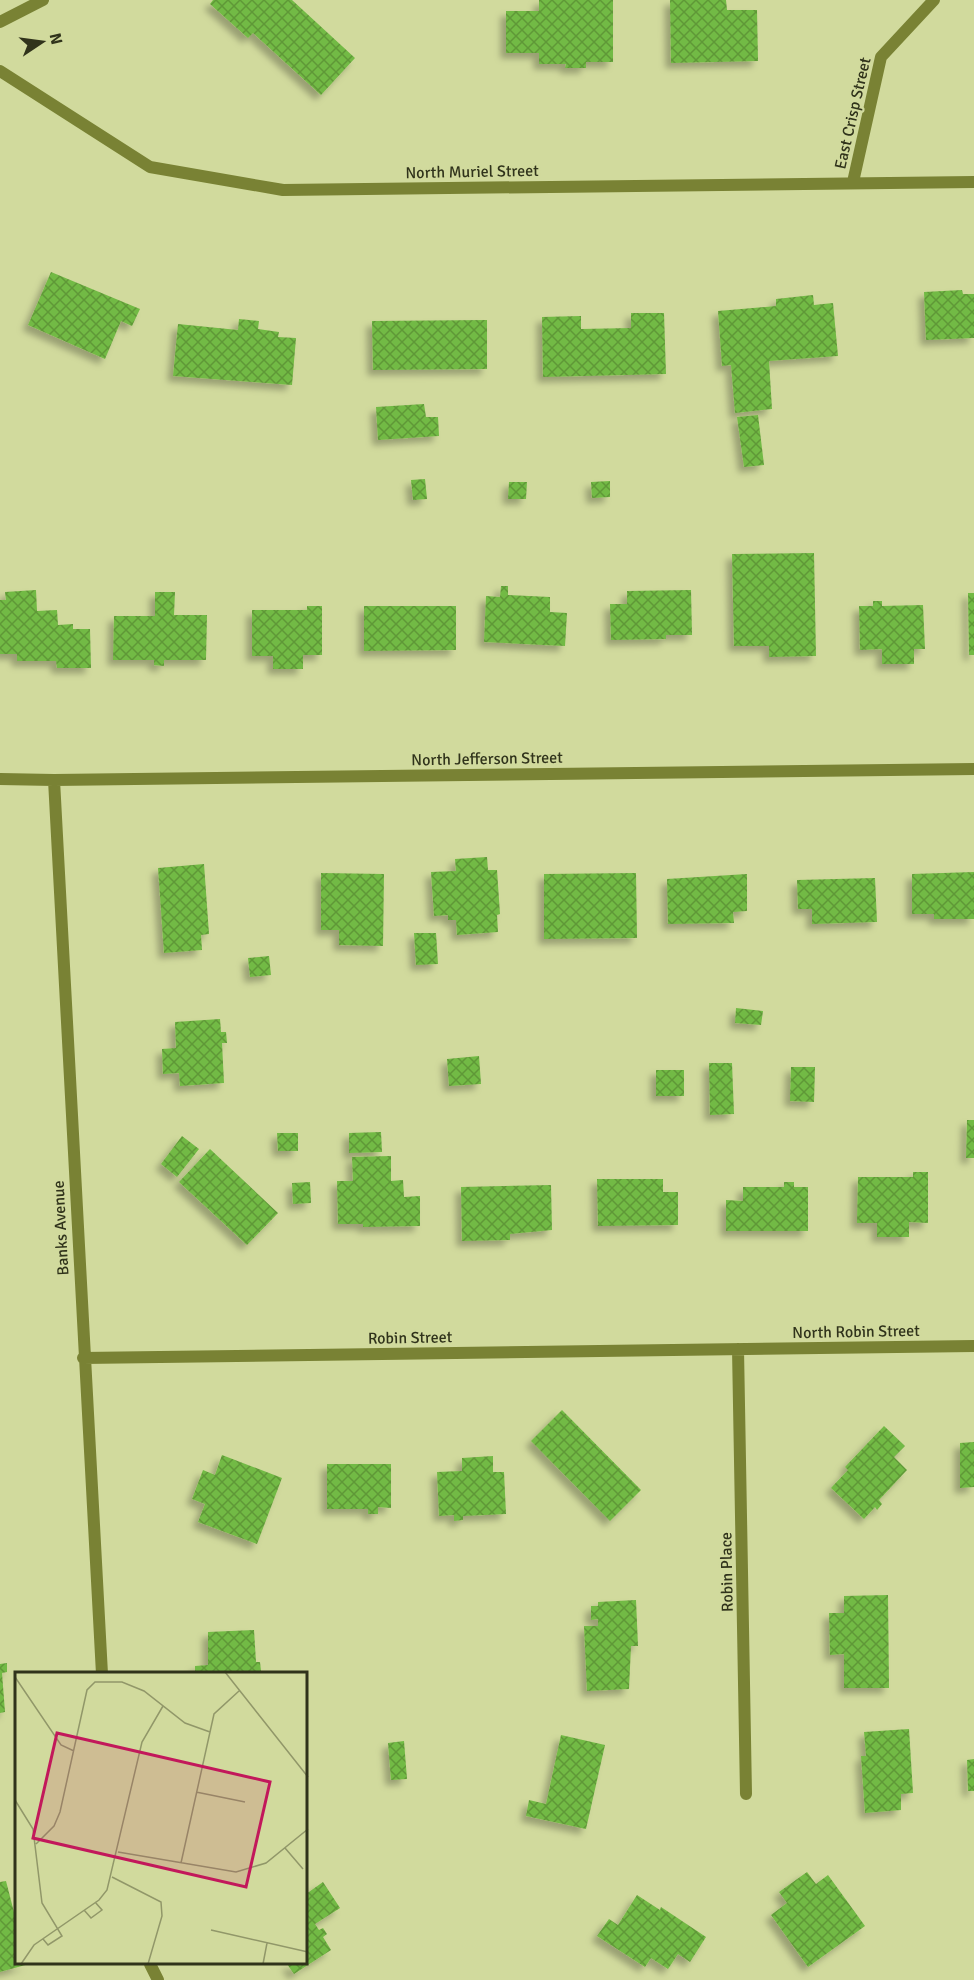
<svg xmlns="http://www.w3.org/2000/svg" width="974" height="1980" font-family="Signika,sans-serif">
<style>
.building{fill:url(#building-cross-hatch);filter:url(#shadow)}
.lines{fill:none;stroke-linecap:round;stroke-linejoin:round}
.minor{stroke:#798234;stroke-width:12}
.labels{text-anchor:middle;stroke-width:4.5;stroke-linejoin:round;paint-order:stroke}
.street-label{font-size:16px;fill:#30331b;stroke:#d1da9d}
.inset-road{fill:none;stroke:#919769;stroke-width:1.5}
.view{fill:#c2185b;fill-opacity:0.15;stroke:#c2185b;stroke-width:3}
.inset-edge{fill:none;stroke:#30331b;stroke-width:3}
</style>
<defs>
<pattern id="building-cross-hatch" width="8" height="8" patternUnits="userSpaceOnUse" patternTransform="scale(1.5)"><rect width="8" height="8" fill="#72ba44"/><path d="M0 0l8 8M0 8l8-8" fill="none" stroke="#5e9838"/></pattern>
<filter id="shadow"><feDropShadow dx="-5.5" dy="5.5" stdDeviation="3" flood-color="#0004"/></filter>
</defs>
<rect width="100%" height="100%" fill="#d1da9d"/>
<path class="building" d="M213,0h79l63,58 -34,37 -68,-62 -5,5 -38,-34z
M539,0h74v62h-27v6h-21l1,-4h-27v-11h-33v-42h33z
M670,0h56l1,10h30l1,51 -87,2z
M51,272l89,37 -8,17 -11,-5 -16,38 -77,-34z
M962,290l1,4h11v44l-48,2 -2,-48z
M813,295l1,10 19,-2 5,53 -69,5 3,48 -37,4 -4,-48 -9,1 -4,-55 58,-5v-7z
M631,313h33l2,61 -123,3 -1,-60 39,-1v13l50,-1z
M239,319l20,2 -1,8 21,3 -1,5 18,1 -4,47 -119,-9 5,-52 60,6z
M487,320v49l-114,1 -1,-49z
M424,404l2,13h12l1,19 -61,4 -2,-33z
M758,415l6,50 -20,2 -7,-50z
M425,479l2,20 -14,1 -2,-20z
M610,481v16l-18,1 -1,-16z
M509,482h18l-1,17h-18z
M814,553l2,103 -47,1v-11h-35l-2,-92z
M501,586h7v9l42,2v15l17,1 -2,33 -81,-4 2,-46 14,1z
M36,590l1,21 20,-1 1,15 15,-1v5h17l1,39h-34l-1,-7h-39v-7h-17v-54h6l-1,-8z
M691,590l1,45h-26v4l-55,1 -1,-36h17v-13z
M155,592h20l-1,23h33l-1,45h-42v6l-10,-1v-5h-41l1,-44h41z
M968,593h6v62h-5z
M873,601h9v5l41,-1 2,44h-11v15h-32v-15l-22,1 -1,-44h14z
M307,606h15v49h-19v14h-30v-13h-21v-46h55z
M364,606h92v44l-92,1z
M487,857l1,13h9l3,44 -3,1 1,17 -41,3 -1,-15h-8v-5l-14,1 -3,-44 25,-1 -1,-12z
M204,864l5,70 -8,1 1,15 -38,3 -6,-85z
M974,872v47h-40v-5h-22v-40z
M321,873l63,1 -1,72 -44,-1v-15h-18z
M636,873l1,65 -93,1v-65z
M747,874v37l-14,1 1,11 -66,1 -1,-45z
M875,878l2,44 -65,2v-15h-14l-1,-29z
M414,933h22l2,31 -22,1z
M269,956l2,19 -21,2 -2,-19z
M736,1008l27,3 -2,14 -26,-2z
M220,1019l1,13h5l1,11h-5l2,40 -44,3 -1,-13 -16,1 -1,-25 14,-1 -1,-26z
M479,1056l2,28 -32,2 -2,-27z
M709,1063h23l2,51 -24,1z
M791,1067h24l-1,35 -24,-1z
M656,1070h28v26h-28z
M967,1120h7v38h-8z
M381,1132l1,20 -33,1v-20z
M277,1133h21v18h-20z
M182,1136l17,13 -22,28 -16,-13z
M210,1149l68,64 -31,32 -68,-63z
M391,1156v25l12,-1 1,17 16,-1v30l-57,1v-3h-25l-1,-43h16l-1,-24z
M913,1172h15v51l-19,-1v15h-32v-14h-20l1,-46h55z
M597,1179h66v13h15v33l-80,1z
M310,1182l1,21 -18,1 -1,-21z
M784,1182h10v5h14v44h-82v-31l17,1v-14h41z
M551,1185l1,45 -42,4v6l-48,1 -1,-54z
M562,1410l79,80 -31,31 -79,-80z
M884,1426l21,20 -11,11 13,13 -28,30 3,4 -5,6 -2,-3 -11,12 -33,-31 17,-18 -3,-3z
M974,1442v45l-14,1v-45z
M222,1455l60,23 -25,66 -59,-22 7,-18 -13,-5 11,-29 12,5z
M493,1456v16h11l2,42 -43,2v4l-9,1v-6l-15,1 -2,-44 25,-1v-13z
M327,1464h64v44l-13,-1v7h-10v-5h-41z
M888,1595l1,93h-45v-34l-14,1 -1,-42h15v-17z
M636,1600l2,46h-7l-2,43 -42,2 -3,-65h14v-7l-7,1v-14h7v-4z
M254,1630l2,32h4l1,9h-5l1,3h-62v-8l13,-1v-33z
M7,1663v9l-5,1 3,39 -5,1v-49z
M909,1729l4,64 -12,1v16l-36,3 -4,-57h5l-2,-24z
M561,1735l44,10 -19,84 -60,-13 3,-16 17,4z
M404,1741l3,38 -16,1 -3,-37z
M974,1759v32h-6l-1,-31z
M807,1872l9,12 12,-9 37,51 -57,41 -37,-52 16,-12 -8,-11z
M6,1881l10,39v44h13l-29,8v-90z
M323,1882l17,26 -25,16 4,6 4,-2 4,6 -4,3 8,13 -37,24 -7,-10h19v-70z
M637,1895l23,15 1,-3 45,30 -16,25 -12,-8 -10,15 -17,-11 -6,9 -48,-31 12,-17 9,6z"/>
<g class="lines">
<path class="minor" d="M0,22l43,-22
M0,71l150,96 133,23 691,-8
M853,182l28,-125 53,-57
M0,779l54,1 920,-11
M54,780l48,894
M738,1349l8,445
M83,1358l891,-12
M150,1964l8,16"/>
</g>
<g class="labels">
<g class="street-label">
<text transform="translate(852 113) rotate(-77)" y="6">East Crisp Street</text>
<text transform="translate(472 171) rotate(-1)" y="6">North Muriel Street</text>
<text transform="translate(487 758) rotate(-1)" y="6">North Jefferson Street</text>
<text transform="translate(60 1228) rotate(-93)" y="6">Banks Avenue</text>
<text transform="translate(856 1331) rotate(-1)" y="6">North Robin Street</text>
<text transform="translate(410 1337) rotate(-1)" y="6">Robin Street</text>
<text transform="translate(726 1572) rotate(-91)" y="6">Robin Place</text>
</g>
</g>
<g transform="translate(15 1672)">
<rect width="292" height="292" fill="#d1da9d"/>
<path class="inset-road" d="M210,0l83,105M0,5l46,68 13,6M181,120l49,10M0,128l18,29 9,74 20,33 -14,9 -5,-6M21,172l18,-18 6,-14 27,-122 8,-8h27l22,9 41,32 25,9M270,176l18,21M103,180l118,20 30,-9 42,-34M166,191l33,-149 25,-23M97,205l49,25 1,14 -14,48M69,238l7,8 11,-8 -7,-8M196,258l97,22M6,292l13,-19 65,-45 8,-10 35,-148 21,-36M248,292l4,-21"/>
<path class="view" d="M42,61l213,49 -24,105 -213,-49z"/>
<rect width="292" height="292" class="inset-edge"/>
</g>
<g transform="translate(42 42) rotate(77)" stroke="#d1da9d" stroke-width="4.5" paint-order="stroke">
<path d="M0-4.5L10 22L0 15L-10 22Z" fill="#30331b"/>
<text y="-9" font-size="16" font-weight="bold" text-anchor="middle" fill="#30331b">N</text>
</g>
</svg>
